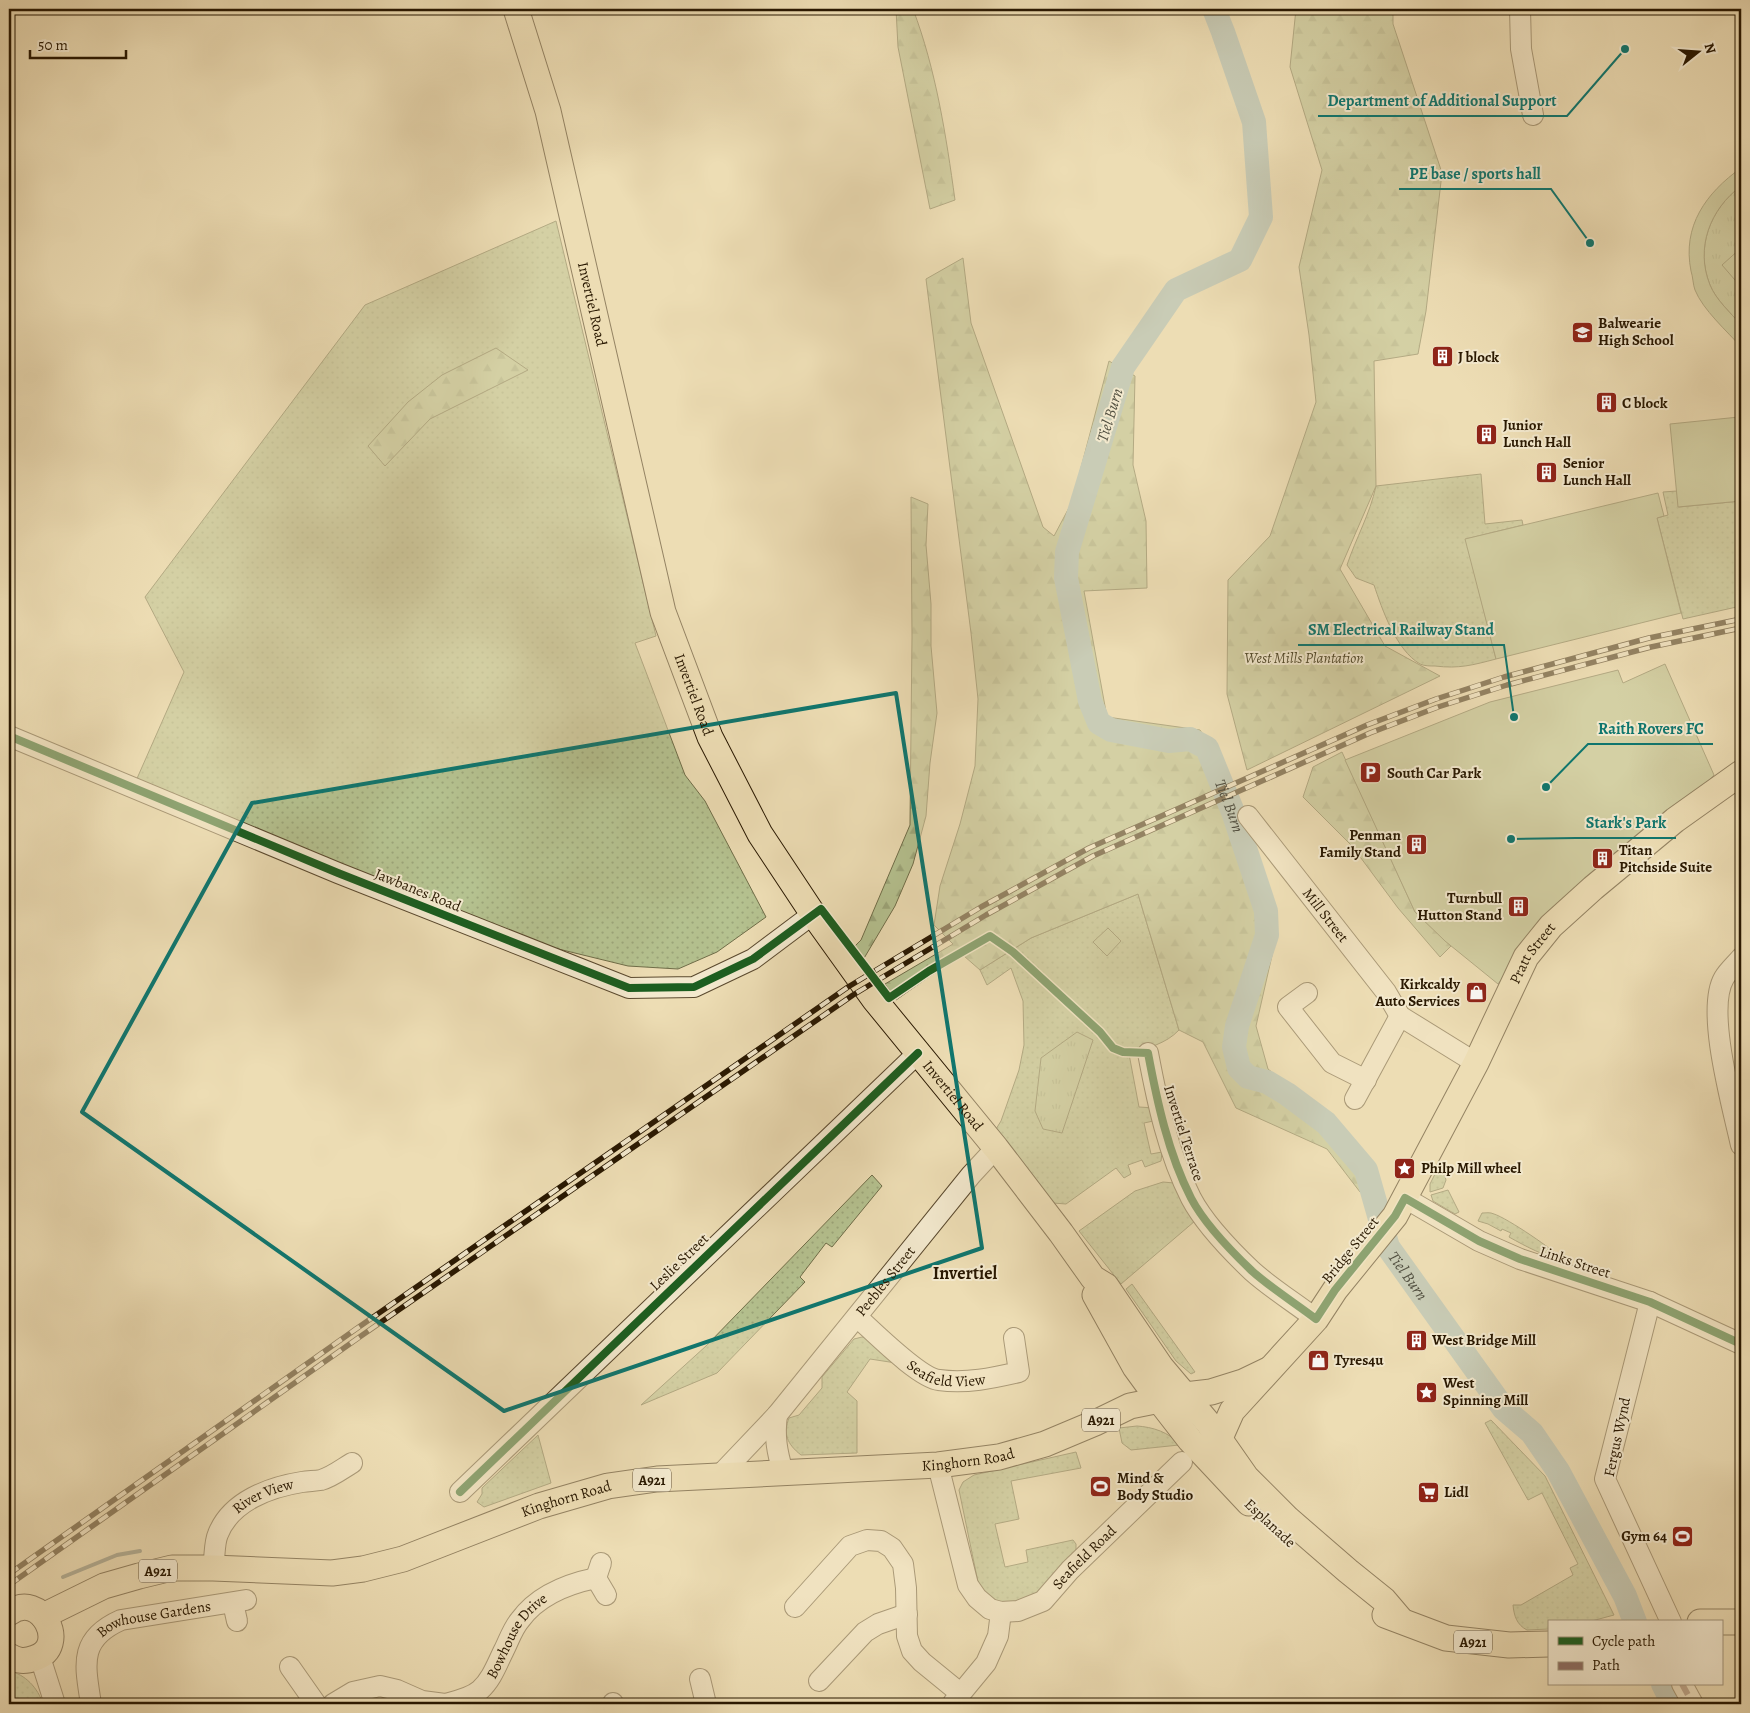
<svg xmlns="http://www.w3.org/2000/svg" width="1750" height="1713" font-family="Alegreya,serif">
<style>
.grass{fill:url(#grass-dots);stroke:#6f6d48}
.forest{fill:url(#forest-firs);stroke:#6f6d48}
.park{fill:url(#park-tufts);stroke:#6f6d48}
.pitch{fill:#b5c290;stroke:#6f6d48}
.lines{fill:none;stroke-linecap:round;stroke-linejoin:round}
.stream{stroke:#6f796f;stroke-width:4}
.river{stroke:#9eb9b9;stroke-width:24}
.minor-casing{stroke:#5a492e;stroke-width:22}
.major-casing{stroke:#291801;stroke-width:27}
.minor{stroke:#f3e9ce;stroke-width:20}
.major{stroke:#edddb4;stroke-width:25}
.rail-casing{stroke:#291801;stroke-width:5.5}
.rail{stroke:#f3e9ce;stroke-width:4;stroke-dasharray:11;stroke-linecap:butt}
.quiet{stroke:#8d6e63;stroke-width:6;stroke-dasharray:12 6;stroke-linecap:butt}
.cycleway-casing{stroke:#f3e9ce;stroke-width:11}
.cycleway{stroke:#1b5e20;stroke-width:8}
.marked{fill:none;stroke:#0f766e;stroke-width:4;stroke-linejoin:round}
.labels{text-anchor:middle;stroke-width:4;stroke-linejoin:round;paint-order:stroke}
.shield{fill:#f3e9ce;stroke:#66573e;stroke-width:1}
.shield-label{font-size:14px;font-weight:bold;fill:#291801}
.street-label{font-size:15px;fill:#291801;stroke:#f3e9ce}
.poi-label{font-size:15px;font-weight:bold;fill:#291801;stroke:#f3e9ce;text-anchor:start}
.park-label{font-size:15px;font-style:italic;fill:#534b2c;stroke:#f3e9ce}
.water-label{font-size:16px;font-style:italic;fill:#525041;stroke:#f3e9ce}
.quarter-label{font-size:18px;font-weight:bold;fill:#291801;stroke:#f3e9ce}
.leader{fill:none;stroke:#0f766e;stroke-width:2}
.callout-dot{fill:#0f766e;stroke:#f3e9ce;stroke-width:2}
.callout-label{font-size:16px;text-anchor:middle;font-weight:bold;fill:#0f766e;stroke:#f3e9ce;stroke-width:4;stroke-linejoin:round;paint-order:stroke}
</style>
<defs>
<pattern id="grass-dots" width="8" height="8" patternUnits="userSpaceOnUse" patternTransform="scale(1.25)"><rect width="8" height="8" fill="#b5c290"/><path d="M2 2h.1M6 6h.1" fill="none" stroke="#9ca67a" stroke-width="1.8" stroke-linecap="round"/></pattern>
<pattern id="forest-firs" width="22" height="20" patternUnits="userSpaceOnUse" patternTransform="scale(1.25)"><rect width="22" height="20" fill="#b5c290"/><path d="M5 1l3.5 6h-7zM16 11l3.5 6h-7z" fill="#9ca67a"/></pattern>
<pattern id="park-tufts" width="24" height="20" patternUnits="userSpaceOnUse" patternTransform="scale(1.25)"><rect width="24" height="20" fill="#b5c290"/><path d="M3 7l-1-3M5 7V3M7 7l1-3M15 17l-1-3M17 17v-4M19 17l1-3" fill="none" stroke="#9ca67a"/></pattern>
</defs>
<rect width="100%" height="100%" fill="#edddb4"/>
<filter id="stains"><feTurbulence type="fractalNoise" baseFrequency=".004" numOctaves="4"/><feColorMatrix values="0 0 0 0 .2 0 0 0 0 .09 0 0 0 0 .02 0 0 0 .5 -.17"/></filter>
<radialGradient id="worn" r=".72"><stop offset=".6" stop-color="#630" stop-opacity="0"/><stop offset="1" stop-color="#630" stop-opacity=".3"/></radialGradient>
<path class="grass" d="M556,221l100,415 -21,7 50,132 20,26 61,116 -49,35 -39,17 -50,-3 -90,-22 -403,-161 49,-111 -39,-75 220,-292z
M1481,474l4,50 37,-4 1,5 -57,14 30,120c-23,6 -37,10 -61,7 -5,0 -11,0 -15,-2 -24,-14 -38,-55 -46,-79l-18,-7 -9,-13c9,-27 23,-51 29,-79z
M1677,491l2,16 62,-6v105l-58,13 -26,-101 11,-3 -5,-23z
M1138,894l41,136c-13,14 -32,18 -50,24l10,53 16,1 3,12 -14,3 7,31 11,-2 -1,9 -16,6 -3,-7 -14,5 3,9 -7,4 -8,-10 -50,36 -13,-1 -57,-74 5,-8 18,-51 5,-25 -1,-44 -12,-33 -24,17 -7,-15 51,-32z
M1439,1166h3l4,14 -3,8 -13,4v-8z
M872,1175l10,11 -50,61 -6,-4 -26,34 5,5 -88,91 -76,32 65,-59z
M1163,1182l11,1 21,38 -74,63 -42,-53 56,-40z
M1448,1190l11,22 -4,2 -22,-13 -2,-6z
M1482,1213c4,0 8,-1 12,1 13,4 62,37 70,47 -20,-5 -37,-14 -55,-24l2,-4 -9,-4 -1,2 -13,-7 -10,-3z
M1132,1284l63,88 -4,2 -15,-13 -50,-72z
M862,1337l8,2 26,24 -26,-4 -23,33 10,9v52l-56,2c-14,-11 -18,-21 -12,-37l10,-3 23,-27v-11l32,-38z
M1491,1420l54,56 69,139 -26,7h-39v7l-22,1c-10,-5 -13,-14 -14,-25h8l52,-30 -3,-7 8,-4 -36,-71 -14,7 -43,-77z
M1137,1426c15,1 33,6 42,19l-48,5 -9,-7 -3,-15z
M538,1435l13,48 -67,24 -7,-5 5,-8v-6z
M1076,1452l5,16 -70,13 8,38 -24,5 10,43 23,-5 -2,-12 47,-10 3,4v9l-37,40 -17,9 -24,1 -15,-12 -5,-9 -19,-92 4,-8 11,-7z
M9,1671c16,3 29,17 34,33h-29l-5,-4z"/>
<path class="forest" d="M896,9h17c23,61 33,126 42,191l-25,9 -32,-162z
M1296,9h97v15l49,149 -16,138 -8,43 -44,7 2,125 -36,83 45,77 55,30 -193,94 -20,-76 1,-114 42,-44 46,-134 -7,-67 -10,-68 23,-97 -32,-103z
M963,258l8,65 72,204 11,9 18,-34 37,-141 26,15 -2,89 13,56 1,67 -63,3 23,126 93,13 11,17 59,151 6,40 -20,88 12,43 77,62 36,59 -21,2 -33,-43 -91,-41 -33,-66 -24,-12 -41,-136 -107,44 -51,32 -16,-14 -34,20 -34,24 -11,-16 68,-40 -19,-19 6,-39 20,-62 15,-58 3,-67 -7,-66 -45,-354z
M496,348l32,22 -98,49 -45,47 -17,-20 40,-44 34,-27z
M911,497l17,7 -2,41 5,59v42l6,67 -7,50 -4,53 -13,48 -18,42 -32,54 -10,-12 8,-8 49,-115 2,-188z
M1342,752l73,160 36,34 -11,11 -42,-49 -46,-62 -49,-49 10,-30z"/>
<path class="park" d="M1741,186v139c-10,-12 -25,-25 -31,-40 -15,-37 0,-76 31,-99z
M1077,1032l16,8 -31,93 -19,-4 -8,-18 6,-53z"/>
<path class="pitch" d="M1741,168v18c-31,23 -46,62 -31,99 6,15 21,28 31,40v22c-14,-16 -38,-37 -46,-57 -2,-5 -2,-13 -4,-19 -9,-45 15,-78 50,-103z
M1741,248v39l-19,-22z
M1739,417l2,26v58l-63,6 -8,-83z
M1658,493l6,23 -7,2 24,95 -185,46 -31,-120z
M1665,664l49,111 -22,23 -137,110 -57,76 -53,-43 -30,-29 -70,-152 145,-58 128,-32 5,13z
M1108,928l13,13 -14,15 -14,-14z"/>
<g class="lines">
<path class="stream" d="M63,1577l54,-22 23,-4"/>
<g class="river">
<path id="s1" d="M1214,9l9,23 31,90 7,95 -21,43 -64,30 -53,77 -56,185 -1,26 24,123 9,22 12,7 58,11 21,-2 17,9 26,64 33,99 1,24 -30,91 -3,21 5,21 9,9 19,5 20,12 39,29 40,47 22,77 116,162 28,24 26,38 67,125 10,26"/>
<path d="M1663,1684l10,20"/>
</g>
<defs>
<g id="minor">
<path d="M1520,9l1,40 12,66"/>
<path d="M9,736l329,137 291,115 65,-1 59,-28 60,-45"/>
<path id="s2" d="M1248,816l138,176 14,24 76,47"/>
<path d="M1741,958c-5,6 -13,13 -17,20 -19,32 9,130 17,167"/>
<path d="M1307,993l-19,14 44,56 34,17"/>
<path d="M1148,1053c9,48 20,100 43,145 13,25 40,53 61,73 19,17 43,32 64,48"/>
<path d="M1355,1099l45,-83"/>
<path d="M1405,1198l74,43 41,18 130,43 91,42"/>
<path d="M1650,1302l-45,177 66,143"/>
<path id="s3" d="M857,1317c17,15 62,61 82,63 27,4 54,-2 80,-8l-5,-34"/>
<path d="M777,1415c-3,21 0,37 6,57"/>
<path id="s4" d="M938,1465l30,120 9,13 13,11 11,3 17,-1 25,-10 27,-31 112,-108"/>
<path id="s5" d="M720,1475l57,-60 194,-240 25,-27"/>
<path d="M460,1492l458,-439"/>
<path d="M601,1563l-5,15 10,17"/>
<path id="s6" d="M213,1568c2,-11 1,-25 5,-34 13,-33 52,-47 84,-52 7,-1 13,-1 19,-2 11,-3 21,-11 31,-17"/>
<path d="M233,1603l4,18"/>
<path d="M795,1607l55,-61 17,-6 14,1 11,7 11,16 3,24 1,48 5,15 10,11 38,31"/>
<path d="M40,1657l15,47"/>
<path d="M290,1667l26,37"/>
<path d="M700,1679l6,25"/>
<path d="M819,1681l46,-49 13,-8 29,-10"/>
<path d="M1682,1684l11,20"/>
<path d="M613,1703v1"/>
<path d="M953,1703l33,-40 12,-27 3,-24"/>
<path id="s7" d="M91,1704c-6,-39 -13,-65 30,-84l125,-20"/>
<path d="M333,1704l20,-12 27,-6 17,4 25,11 23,3"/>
<path id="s8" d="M445,1704c12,-3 26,-6 35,-14 12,-11 17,-26 24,-40 5,-10 9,-22 16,-30 18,-25 47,-36 76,-42"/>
</g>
<g id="major">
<path id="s9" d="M516,9l32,102 115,501 47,125 50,97 53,80 61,85 122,149 65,85 32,45 13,8 55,81 48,57 37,53 42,42 60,52 36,29 17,20"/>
<path d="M1095,1295l40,72 24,33 31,40 59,63"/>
<path id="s10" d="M1220,1438l12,-27 84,-92 19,-29 60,-74 81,-153 50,-106 25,-31 42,-38 82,-68 66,-47"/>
<path d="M9,1613c32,-24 61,34 26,45 -11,4 -17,3 -26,-2"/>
<path d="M1385,1615l61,23 63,7 40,-1"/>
<path id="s11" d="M43,1616l61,-30 35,-10 33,-8h41l119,5 31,-4 40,-10 136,-53 69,-20 49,-7 281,-14 61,-8 46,-13 50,-21 35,-17 55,-11 26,-3 32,-10 25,-12"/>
<path d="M1700,1622h41"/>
</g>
</defs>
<use href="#minor" class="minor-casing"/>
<use href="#major" class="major-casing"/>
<use href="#minor" class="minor"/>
<use href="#major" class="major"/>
<defs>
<path id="rail" d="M9,1574l347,-245 492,-342 133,-80 108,-59 278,-123 69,-26 68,-22 145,-39 92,-19
M9,1585l352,-249 492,-341 133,-80 107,-59 277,-123 68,-26 69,-22 144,-38 90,-19"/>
</defs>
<use href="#rail" class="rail-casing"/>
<use href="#rail" class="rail"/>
<path class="quiet" d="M1682,1684l11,20"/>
<defs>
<path id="cycleway" d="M9,736l329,137 291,115 65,-1 59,-28 68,-50 68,89 40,-27 61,-35 23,16 87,80 13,16 10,4 25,1c9,48 20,100 43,145 13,25 40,53 61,73 19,17 43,32 64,48l19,-29 60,-74 10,-18 74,43 41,18 130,43 91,42
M460,1492l458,-439"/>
</defs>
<use href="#cycleway" class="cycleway-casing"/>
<use href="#cycleway" class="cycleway"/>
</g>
<path d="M0 0H1750V1713H0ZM896,693l86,555 -478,163 -422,-299 170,-309z" fill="#edddb4" fill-opacity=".55" fill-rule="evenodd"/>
<path class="marked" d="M896,693l86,555 -478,163 -422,-299 170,-309z"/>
<defs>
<symbol id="school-square" viewBox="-11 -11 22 22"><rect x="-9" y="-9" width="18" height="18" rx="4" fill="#8f2418" stroke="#f3e9ce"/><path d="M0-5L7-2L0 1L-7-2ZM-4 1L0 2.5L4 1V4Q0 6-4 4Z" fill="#fff"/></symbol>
<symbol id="building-square" viewBox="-11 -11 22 22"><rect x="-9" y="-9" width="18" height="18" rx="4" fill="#8f2418" stroke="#f3e9ce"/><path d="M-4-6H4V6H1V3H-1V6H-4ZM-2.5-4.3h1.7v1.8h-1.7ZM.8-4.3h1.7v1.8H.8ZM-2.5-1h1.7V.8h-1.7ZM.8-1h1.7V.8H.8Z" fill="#fff"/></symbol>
<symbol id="parking-square" viewBox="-11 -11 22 22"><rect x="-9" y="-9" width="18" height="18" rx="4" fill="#8f2418" stroke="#f3e9ce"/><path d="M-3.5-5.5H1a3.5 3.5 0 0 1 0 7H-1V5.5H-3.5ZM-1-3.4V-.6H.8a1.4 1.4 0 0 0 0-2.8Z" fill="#fff"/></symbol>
<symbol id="shop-square" viewBox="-11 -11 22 22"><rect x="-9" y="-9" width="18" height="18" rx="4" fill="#8f2418" stroke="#f3e9ce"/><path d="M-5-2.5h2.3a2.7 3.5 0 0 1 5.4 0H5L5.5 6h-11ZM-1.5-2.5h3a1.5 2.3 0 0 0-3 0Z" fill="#fff"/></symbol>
<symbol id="sight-square" viewBox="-11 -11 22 22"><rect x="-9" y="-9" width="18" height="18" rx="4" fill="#8f2418" stroke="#f3e9ce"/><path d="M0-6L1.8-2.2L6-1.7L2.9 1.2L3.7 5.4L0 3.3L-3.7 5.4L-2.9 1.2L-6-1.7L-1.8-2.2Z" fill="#fff"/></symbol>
<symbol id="stadium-square" viewBox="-11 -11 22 22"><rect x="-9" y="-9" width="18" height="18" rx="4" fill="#8f2418" stroke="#f3e9ce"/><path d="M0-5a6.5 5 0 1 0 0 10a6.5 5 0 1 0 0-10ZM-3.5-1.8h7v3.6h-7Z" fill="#fff"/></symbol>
<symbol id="supermarket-square" viewBox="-11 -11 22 22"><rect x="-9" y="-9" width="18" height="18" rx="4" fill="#8f2418" stroke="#f3e9ce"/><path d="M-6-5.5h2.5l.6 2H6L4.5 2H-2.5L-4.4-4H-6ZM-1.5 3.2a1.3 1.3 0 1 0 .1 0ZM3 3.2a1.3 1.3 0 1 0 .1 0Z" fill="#fff"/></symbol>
</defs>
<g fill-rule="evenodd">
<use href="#school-square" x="1570" y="320" width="25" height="25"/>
<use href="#building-square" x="1430" y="344" width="25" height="25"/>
<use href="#building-square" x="1594" y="390" width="25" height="25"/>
<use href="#building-square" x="1474" y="422" width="25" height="25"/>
<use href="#building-square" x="1534" y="460" width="25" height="25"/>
<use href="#parking-square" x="1358" y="760" width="25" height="25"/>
<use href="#building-square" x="1404" y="832" width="25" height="25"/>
<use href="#building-square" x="1590" y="846" width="25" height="25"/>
<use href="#building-square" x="1506" y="894" width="25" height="25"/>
<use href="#shop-square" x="1464" y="980" width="25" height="25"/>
<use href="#sight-square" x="1392" y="1156" width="25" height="25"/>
<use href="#building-square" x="1404" y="1328" width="25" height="25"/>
<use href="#shop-square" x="1306" y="1348" width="25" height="25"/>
<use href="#sight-square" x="1414" y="1380" width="25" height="25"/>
<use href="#stadium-square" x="1088" y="1474" width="25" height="25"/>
<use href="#supermarket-square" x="1416" y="1480" width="25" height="25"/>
<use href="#stadium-square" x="1670" y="1524" width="25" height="25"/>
</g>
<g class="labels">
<g class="shield">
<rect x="1082" y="1408.5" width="38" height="23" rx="4"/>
<rect x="633" y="1468.5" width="38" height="23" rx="4"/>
<rect x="139" y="1559.5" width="38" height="23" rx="4"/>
<rect x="1454" y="1630.5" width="38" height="23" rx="4"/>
</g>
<g class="shield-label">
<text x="1101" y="1425">A921</text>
<text x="652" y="1485">A921</text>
<text x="158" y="1576">A921</text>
<text x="1473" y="1647">A921</text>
</g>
<g class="street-label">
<text dy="5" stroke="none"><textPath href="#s9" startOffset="305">Invertiel Road</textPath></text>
<text dy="5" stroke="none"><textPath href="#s9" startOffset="709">Invertiel Road</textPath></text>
<text transform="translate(418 890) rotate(22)" y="5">Jawbanes Road</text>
<text dy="5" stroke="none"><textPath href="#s2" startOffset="126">Mill Street</textPath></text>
<text dy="5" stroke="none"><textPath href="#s10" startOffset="581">Pratt Street</textPath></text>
<text dy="5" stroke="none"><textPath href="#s9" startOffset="1189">Invertiel Road</textPath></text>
<text transform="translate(1184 1133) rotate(72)" y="5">Invertiel Terrace</text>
<text transform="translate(1350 1250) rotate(-51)" y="5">Bridge Street</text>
<text transform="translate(679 1262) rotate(-44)" y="5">Leslie Street</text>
<text transform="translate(1575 1262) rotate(18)" y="5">Links Street</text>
<text dy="5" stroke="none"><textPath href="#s5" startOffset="255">Peebles Street</textPath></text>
<text dy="5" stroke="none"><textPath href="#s3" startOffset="110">Seafield View</textPath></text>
<text transform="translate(1617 1437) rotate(-78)" y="5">Fergus Wynd</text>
<text dy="5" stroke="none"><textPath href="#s11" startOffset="950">Kinghorn Road</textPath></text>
<text dy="5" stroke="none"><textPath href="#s6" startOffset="96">River View</textPath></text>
<text dy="5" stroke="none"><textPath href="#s11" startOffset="545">Kinghorn Road</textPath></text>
<text transform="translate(1270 1523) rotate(43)" y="5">Esplanade</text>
<text dy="5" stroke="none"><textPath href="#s4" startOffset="272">Seafield Road</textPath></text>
<text dy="5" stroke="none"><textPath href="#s7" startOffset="132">Bowhouse Gardens</textPath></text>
<text dy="5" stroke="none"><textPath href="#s8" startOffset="104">Bowhouse Drive</textPath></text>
</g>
<g class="poi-label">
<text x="1598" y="328">Balwearie<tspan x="1598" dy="17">High School</tspan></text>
<text x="1458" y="362">J block</text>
<text x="1622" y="408">C block</text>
<text x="1503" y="430">Junior<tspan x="1503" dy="17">Lunch Hall</tspan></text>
<text x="1563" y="468">Senior<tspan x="1563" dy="17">Lunch Hall</tspan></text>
<text x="1387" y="778">South Car Park</text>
<text x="1401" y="840" text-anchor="end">Penman<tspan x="1401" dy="17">Family Stand</tspan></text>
<text x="1619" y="855">Titan<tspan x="1619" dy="17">Pitchside Suite</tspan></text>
<text x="1502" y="903" text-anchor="end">Turnbull<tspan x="1502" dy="17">Hutton Stand</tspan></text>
<text x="1460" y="989" text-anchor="end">Kirkcaldy<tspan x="1460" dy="17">Auto Services</tspan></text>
<text x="1421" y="1173">Philp Mill wheel</text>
<text x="1432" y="1345">West Bridge Mill</text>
<text x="1334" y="1365">Tyres4u</text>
<text x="1443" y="1388">West<tspan x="1443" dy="17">Spinning Mill</tspan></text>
<text x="1117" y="1483">Mind &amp;<tspan x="1117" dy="17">Body Studio</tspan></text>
<text x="1444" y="1497">Lidl</text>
<text x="1667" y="1541" text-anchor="end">Gym 64</text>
</g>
<g class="park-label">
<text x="1304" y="663">West Mills Plantation</text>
</g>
<g class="water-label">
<text transform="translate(1109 415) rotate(-73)" y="6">Tiel Burn</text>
<text dy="6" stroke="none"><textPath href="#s1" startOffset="971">Tiel Burn</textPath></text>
<text dy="6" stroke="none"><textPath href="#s1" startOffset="1526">Tiel Burn</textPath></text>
</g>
<g class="quarter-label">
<text x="965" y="1279">Invertiel</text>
</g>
</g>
<path class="leader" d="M1625 49L1567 116H1318M1590 243L1551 189H1399M1514 717L1504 645H1298M1546 787L1588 744H1713M1511 839L1576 838H1676"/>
<g class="callout-dot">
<circle cx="1625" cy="49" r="5"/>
<circle cx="1590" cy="243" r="5"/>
<circle cx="1514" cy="717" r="5"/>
<circle cx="1546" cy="787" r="5"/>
<circle cx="1511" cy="839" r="5"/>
</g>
<g class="callout-label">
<text x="1442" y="106">Department of Additional Support</text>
<text x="1475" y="179">PE base / sports hall</text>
<text x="1401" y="635">SM Electrical Railway Stand</text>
<text x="1651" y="734">Raith Rovers FC</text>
<text x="1626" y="828">Stark's Park</text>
</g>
<rect width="1750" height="1713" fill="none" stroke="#edddb4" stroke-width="30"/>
<rect x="10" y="10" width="1730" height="1693" fill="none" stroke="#291801" stroke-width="2.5"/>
<rect x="15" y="15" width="1720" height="1683" fill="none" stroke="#291801"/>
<rect x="1548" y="1620" width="175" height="65" fill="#f3e9ce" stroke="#a2957c"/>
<rect x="1558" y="1637" width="25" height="8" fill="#1b5e20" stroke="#a2957c"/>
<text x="1592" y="1646" font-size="15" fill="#291801">Cycle path</text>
<rect x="1558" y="1662" width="25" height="8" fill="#8d6e63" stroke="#a2957c"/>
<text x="1592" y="1670" font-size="15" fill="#291801">Path</text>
<g transform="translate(1698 52) rotate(73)" stroke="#f3e9ce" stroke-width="4" paint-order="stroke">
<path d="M0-4L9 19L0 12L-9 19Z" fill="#291801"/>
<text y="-8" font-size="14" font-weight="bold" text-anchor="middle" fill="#291801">N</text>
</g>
<path d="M30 50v8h96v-8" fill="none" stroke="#291801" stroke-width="2.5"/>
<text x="38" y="50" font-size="15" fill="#291801" stroke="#f3e9ce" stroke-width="4" paint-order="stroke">50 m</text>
<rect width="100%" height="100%" filter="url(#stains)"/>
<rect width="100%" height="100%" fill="url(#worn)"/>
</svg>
